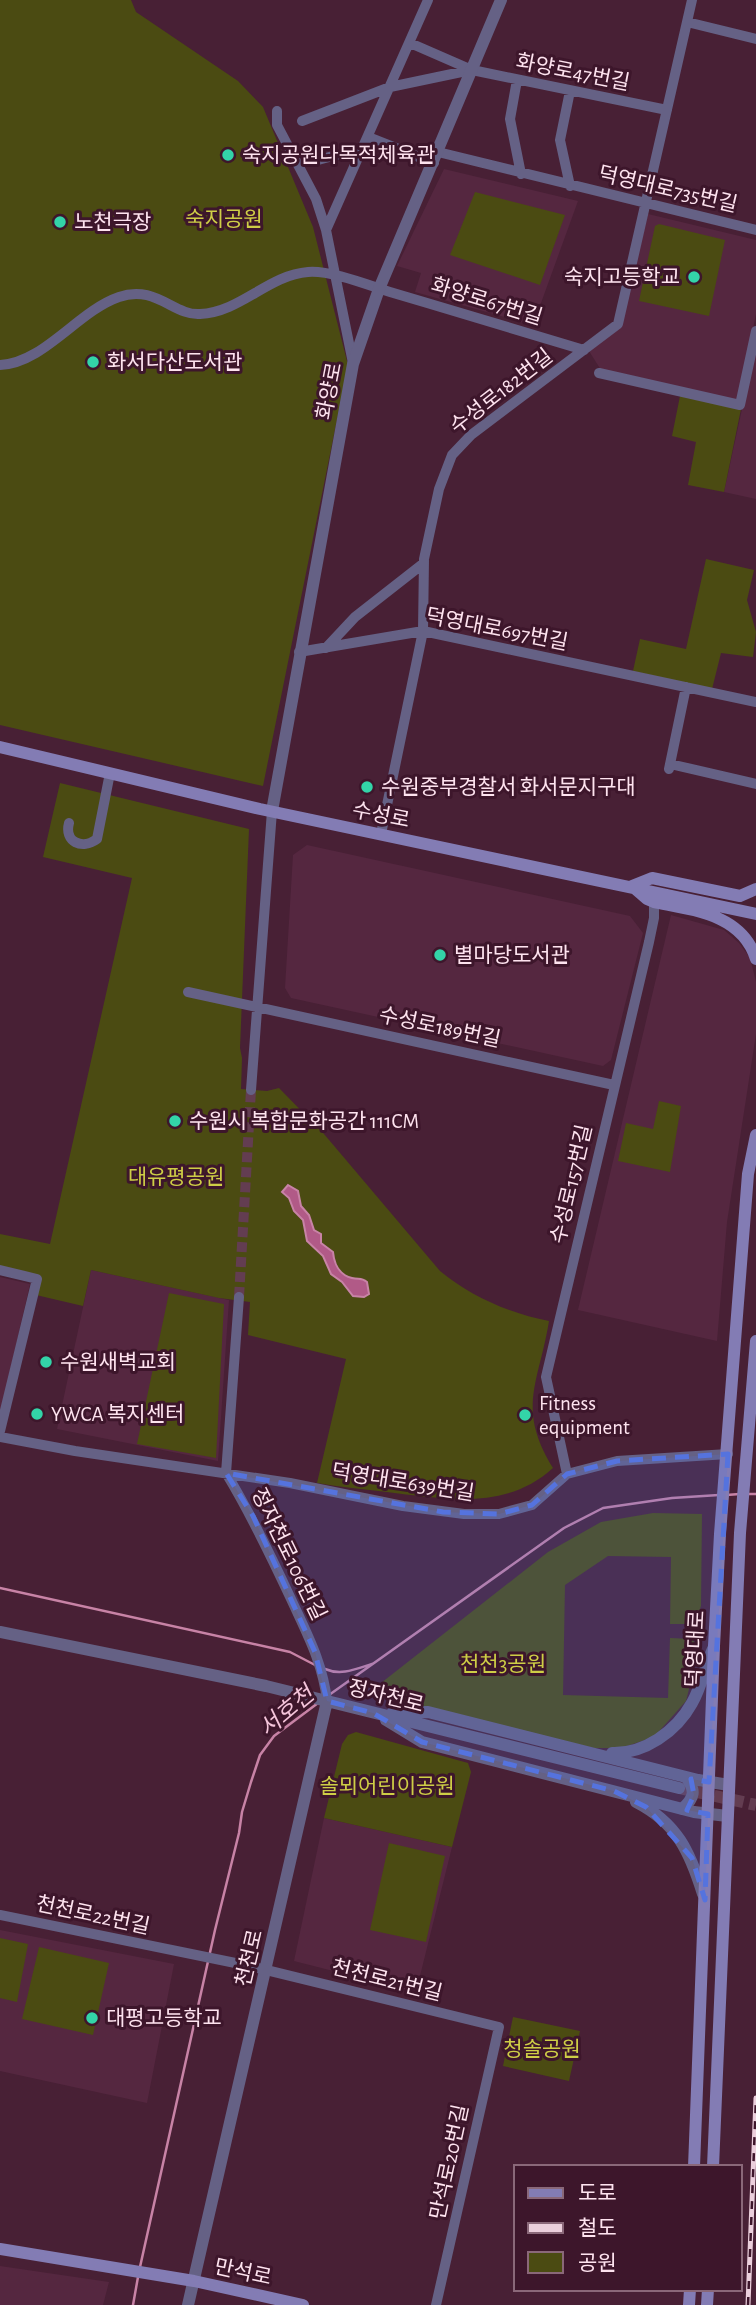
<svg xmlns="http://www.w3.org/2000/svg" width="756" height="2305" font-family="'Alegreya Sans','Noto Sans KR',sans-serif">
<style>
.built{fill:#552740}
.green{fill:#4b4b12}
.water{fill:#b15a87;stroke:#c883a6;stroke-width:2}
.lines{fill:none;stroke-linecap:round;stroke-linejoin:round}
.stream{stroke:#c883a6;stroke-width:2.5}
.minor-tunnel{stroke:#633d51;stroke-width:10;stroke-dasharray:10 5;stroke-linecap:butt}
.tertiary-tunnel{stroke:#633d51;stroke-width:12;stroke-dasharray:12 6;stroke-linecap:butt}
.minor{stroke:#656185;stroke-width:10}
.tertiary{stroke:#656185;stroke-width:12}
.secondary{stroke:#837cb4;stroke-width:12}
.rail-casing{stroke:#ebcfdc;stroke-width:5}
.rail{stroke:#3d162b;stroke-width:2.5;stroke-dasharray:8;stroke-linecap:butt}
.marked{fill:#5573de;fill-opacity:0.2;stroke:#5573de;stroke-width:5;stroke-dasharray:14 9;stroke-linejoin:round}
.poi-dot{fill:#33d4a8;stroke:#3d162b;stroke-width:2.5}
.labels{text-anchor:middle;stroke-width:6;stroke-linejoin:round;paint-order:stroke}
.street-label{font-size:21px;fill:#fee3ef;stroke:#3d162b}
.poi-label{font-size:21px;fill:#fee3ef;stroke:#3d162b;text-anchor:start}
.park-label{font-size:21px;fill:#cece46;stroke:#3d162b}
.water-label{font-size:23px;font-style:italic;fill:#f5c5db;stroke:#3d162b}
</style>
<rect width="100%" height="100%" fill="#482035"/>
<path class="built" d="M444,169l134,32 -45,124 -118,-33 6,-19 -24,-7z
M648,214l108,26v74l-18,87 -137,-31 -12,-19 32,-24z
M756,345v154l-32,-7z
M307,845l323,71 13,17 -32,127 -8,6 -312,-68 -6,-10 8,-133z
M671,915l53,15 15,13 11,15 6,24v52l-29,188 -10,119 -139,-31z
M91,1270l138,30 -11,161 -161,-32z
M0,1277l30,7 -30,131z
M324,1818l128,29 -36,145 -122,-31z
M0,1930l174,34 -27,139 -147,-32z
M0,2266l109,16 -6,23h-103z"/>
<path class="green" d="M0,0h131l5,12 102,69 25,26 50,120 35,138 -85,421 -263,-61z
M475,192l90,23 -25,70 -90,-30z
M659,224l66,16 -16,76 -70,-15 16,-75z
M680,396l61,13 -17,83 -36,-7 8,-43 -24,-6z
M706,559l48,11 -7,30 9,32 -3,25 -32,-4 -9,36 -79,-18 7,-32 46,10z
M60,783l189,46 -9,219 2,10 -1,31 26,2 12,-3 45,46 116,137c30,25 71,43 109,50 -10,62 -33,87 4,147 -47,43 -108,31 -166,24 -23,-3 -47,-5 -70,-9l29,-124 -98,-24 2,-33 -31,-4 -128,-28 -8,36 -47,-11 4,-18 -40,-10v-33l50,10 82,-366 -89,-21z
M659,1101l22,5 -11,66 -52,-11 8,-38 27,6z
M169,1293l55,11 -8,154 -79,-14z
M653,1513l49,1 -1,92 -6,18h-25l1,-67 -63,-1 -43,29 -2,110 105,3 2,-60 22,1 7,10 -13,52 -32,36 -33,11h-27l-186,-44 -26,-13 -1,-8 167,-131 53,-30z
M356,1732l112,31 3,9 -19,75 -128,-29 18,-74 6,-9z
M389,1843l56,13 -19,86 -56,-12z
M0,1938l28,6 -11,58 -17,-4z
M39,1947l70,16 -16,72 -71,-16z
M513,2017l67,14 -11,50 -66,-15z"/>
<path class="water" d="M288,1185l10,6 3,15 8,9 5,15 7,4v9l12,9c1,11 6,23 19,26 7,2 9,-1 15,4l2,12 -5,3 -11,-1 -11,-14 -11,-8 -8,-18 -16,-15 -4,-21 -9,-9 -5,-13 -7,-6z"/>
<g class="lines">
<path class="stream" d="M747,1494h9
M726,1495l14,-1
M0,1588l290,64 25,13
M325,1669c16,7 31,0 47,-5
M329,1695l235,-167 39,-20 69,-10 47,-3
M140,2267l75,-337 24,-97 3,-21 9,-30 9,-27 14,-19 44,-33
M133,2305l5,-28"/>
<path class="minor-tunnel" d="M239,1297l12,-207"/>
<path class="tertiary-tunnel" d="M679,1788l77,17"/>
<path class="minor" d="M687,22l69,17
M410,43l62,27 195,40
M517,80l-7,39 11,55
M570,91l-10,49 10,46
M277,111v14l39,74 10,31 27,133
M302,121l88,-34 81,-17
M368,137l66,26
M438,152l318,78
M318,160l45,-12
M326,230l102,-230
M0,365c44,-2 78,-54 119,-68 36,-13 55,19 81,17 41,-2 68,-39 108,-42 22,-2 60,13 82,20 65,19 130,39 194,58
M599,373l141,32 16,-74
M326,648l29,-31 69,-54
M299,652l124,-21 333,71
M670,764l86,20
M669,769l17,-82
M69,823c-5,19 13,27 28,16l13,-66
M381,834l42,-203 1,-72 15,-70 13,-34 19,-20 147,-111 74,-324
M188,992l426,93
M251,1090l21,-279
M0,1270l37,9 -37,152
M0,1437l75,14 215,32 113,23 61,8h35l33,-9 35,-31 50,-13 111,-7
M226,1473c25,41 45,83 65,126 16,35 32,64 36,102
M226,1473l13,-176
M567,1474l-21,-97 103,-435 5,-24v-16
M0,1915l250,51 249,61 -63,278"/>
<path class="tertiary" d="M272,811l81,-447 26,-75 122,-289
M0,1632l266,54 413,102
M392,1713l36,-1 270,68 31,5
M386,1720l36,22 272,70 33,4
M612,1753c32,1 64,-21 80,-50 10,-17 13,-38 22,-56
M636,1802c41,21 54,50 67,92
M682,1809c13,-11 14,-19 4,-32
M188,2305l139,-604"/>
<path class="secondary" d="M0,747l260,62 496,105
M756,889l-16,7 -88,-18 -20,8 15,13 7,3c39,8 88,12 102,57
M694,2167l20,-521 6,-112 28,-360 8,-39
M713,2167l27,-634 16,-192
M0,2249l194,32 109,24
M689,2305l1,-16
M707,2305l1,-16"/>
<defs>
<path id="rail" d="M748,2305l8,-207"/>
</defs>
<use href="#rail" class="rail-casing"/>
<use href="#rail" class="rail"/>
</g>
<path class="marked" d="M728,1454l-19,328 -18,-3 3,16 -7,15 21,4 -3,86 -13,-42 -46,-51 -32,-16 -192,-49 -49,-29 -46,-12 -12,-49 -62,-136 -27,-43 217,39 56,2 33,-9 35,-31 50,-13z"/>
<g class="poi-dot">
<circle cx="228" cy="155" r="7"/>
<circle cx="60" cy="222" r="7"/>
<circle cx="694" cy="277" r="7"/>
<circle cx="93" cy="362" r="7"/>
<circle cx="367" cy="787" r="7"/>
<circle cx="440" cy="955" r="7"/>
<circle cx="175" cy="1121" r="7"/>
<circle cx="46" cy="1362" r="7"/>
<circle cx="37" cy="1414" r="7"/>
<circle cx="525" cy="1415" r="7"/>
<circle cx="92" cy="2018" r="7"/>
</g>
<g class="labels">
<g class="street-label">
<text transform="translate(573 72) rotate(11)" y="7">화양로47번길</text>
<text transform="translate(668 189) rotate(13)" y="7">덕영대로735번길</text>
<text transform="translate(487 301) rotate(17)" y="7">화양로67번길</text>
<text transform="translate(329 391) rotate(-79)" y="7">화양로</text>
<text transform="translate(501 391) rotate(-38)" y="7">수성로182번길</text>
<text transform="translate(497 629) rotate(11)" y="7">덕영대로697번길</text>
<text transform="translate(381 815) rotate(11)" y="7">수성로</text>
<text transform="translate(440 1027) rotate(12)" y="7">수성로189번길</text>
<text transform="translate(571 1184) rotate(-77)" y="7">수성로157번길</text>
<text transform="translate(403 1482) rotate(9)" y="7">덕영대로639번길</text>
<text transform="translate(289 1554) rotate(64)" y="7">정자천로106번길</text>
<text transform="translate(695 1649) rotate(-87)" y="7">덕영대로</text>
<text transform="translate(386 1696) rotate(14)" y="7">정자천로</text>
<text transform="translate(93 1915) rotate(12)" y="7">천천로22번길</text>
<text transform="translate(249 1958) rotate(-77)" y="7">천천로</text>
<text transform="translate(387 1980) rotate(14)" y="7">천천로21번길</text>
<text transform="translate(449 2162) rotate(-78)" y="7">만석로20번길</text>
<text transform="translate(243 2272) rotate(12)" y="7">만석로</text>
</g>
<g class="poi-label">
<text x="242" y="162">숙지공원다목적체육관</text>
<text x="74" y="229">노천극장</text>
<text x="680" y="284" text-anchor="end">숙지고등학교</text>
<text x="107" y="369">화서다산도서관</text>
<text x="381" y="794">수원중부경찰서 화서문지구대</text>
<text x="454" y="962">별마당도서관</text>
<text x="189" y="1128">수원시 복합문화공간 111CM</text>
<text x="60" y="1369">수원새벽교회</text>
<text x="539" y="1410">Fitness<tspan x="539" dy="24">equipment</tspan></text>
<text x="51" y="1421">YWCA 복지센터</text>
<text x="106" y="2025">대평고등학교</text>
</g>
<g class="park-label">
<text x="224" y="226">숙지공원</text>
<text x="176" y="1184">대유평공원</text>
<text x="503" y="1671">천천3공원</text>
<text x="387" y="1793">솔뫼어린이공원</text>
<text x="542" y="2056">청솔공원</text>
</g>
<g class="water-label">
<text transform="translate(286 1711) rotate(-40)" y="8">서호천</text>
</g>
</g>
<rect x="514" y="2165" width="228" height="126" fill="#3d162b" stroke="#8a6879" stroke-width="2"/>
<rect x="528" y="2188" width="35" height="10" fill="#837cb4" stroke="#8a6879" stroke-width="2"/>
<text x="578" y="2200" font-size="21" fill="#fee3ef">도로</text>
<rect x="528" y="2223" width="35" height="10" fill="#ebcfdc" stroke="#8a6879" stroke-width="2"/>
<text x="578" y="2235" font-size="21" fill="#fee3ef">철도</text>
<rect x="528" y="2252" width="35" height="21" fill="#4b4b12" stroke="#8a6879" stroke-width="2"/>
<text x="578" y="2270" font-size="21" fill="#fee3ef">공원</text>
</svg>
